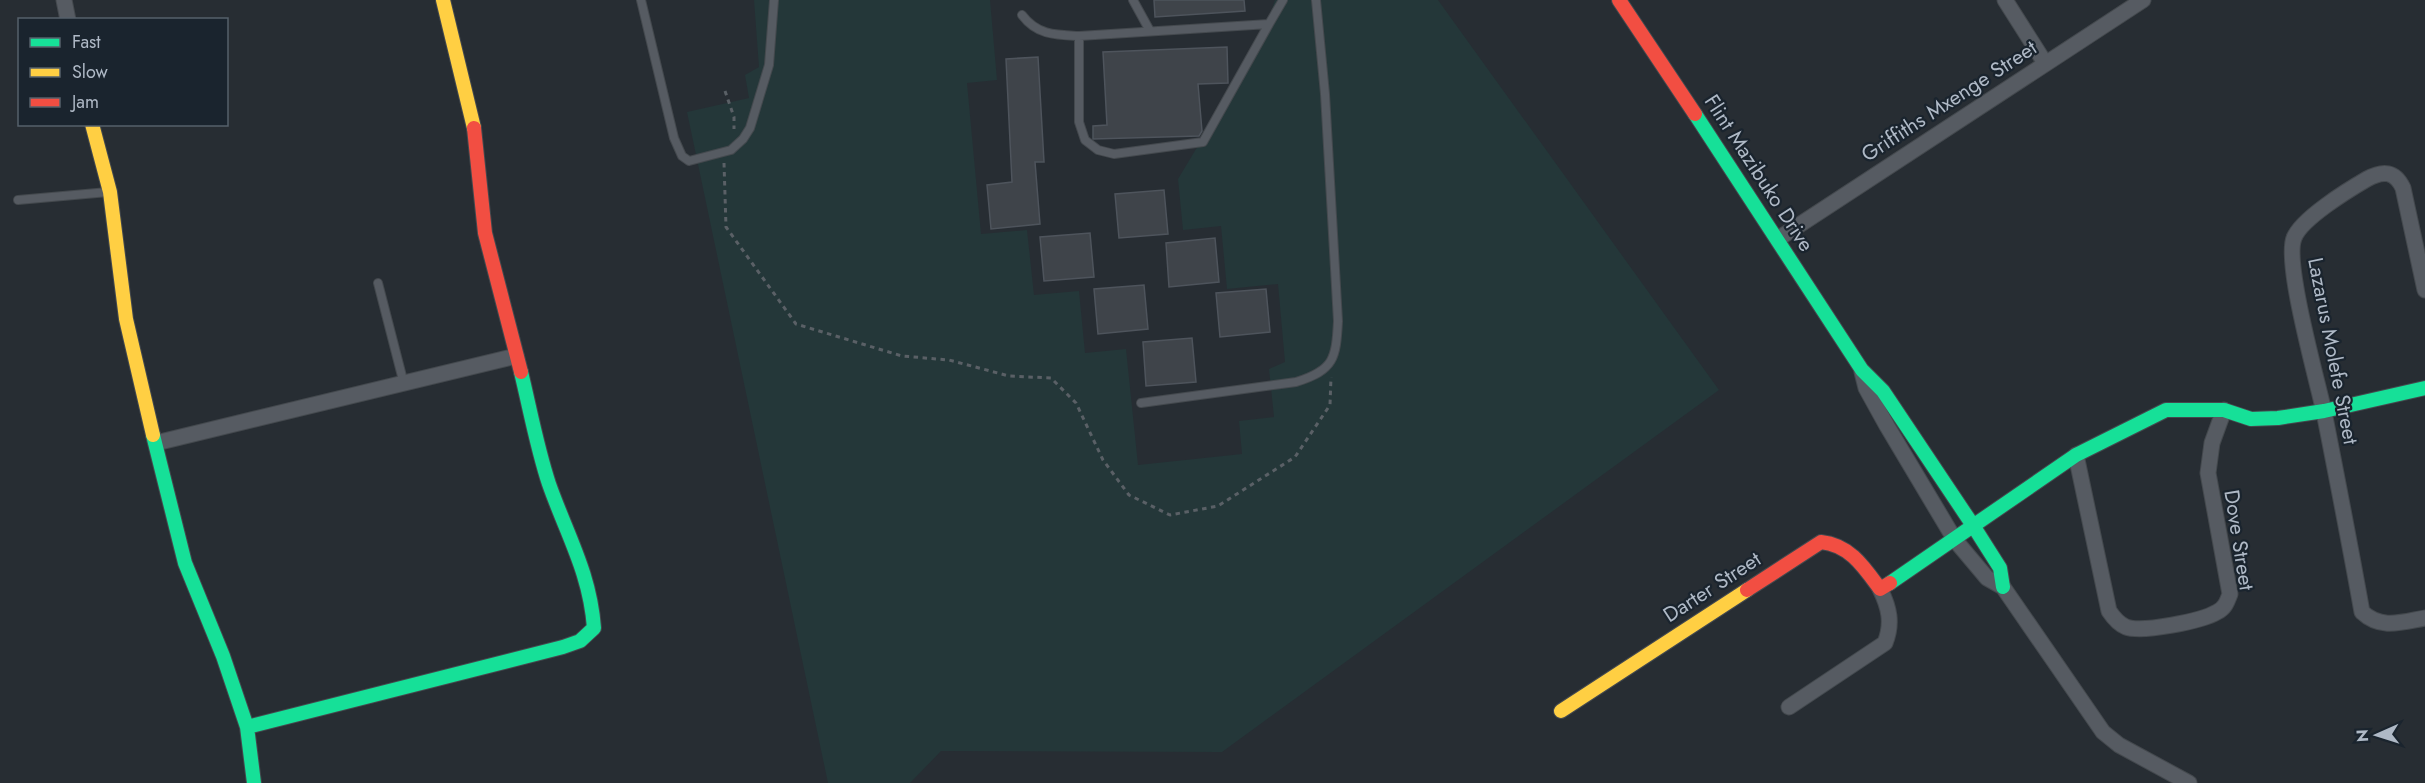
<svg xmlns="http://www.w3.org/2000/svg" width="2425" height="783" font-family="Jost,sans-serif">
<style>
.green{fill:#243739}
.building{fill:#3f444a;stroke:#4e545c;stroke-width:1.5}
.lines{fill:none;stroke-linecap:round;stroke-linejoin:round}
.lane-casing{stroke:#44494e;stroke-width:10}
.street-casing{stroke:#44494e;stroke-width:17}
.fast-casing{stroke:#44494e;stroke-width:16}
.slow-casing{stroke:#44494e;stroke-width:16}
.jam-casing{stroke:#44494e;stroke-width:16}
.path{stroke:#5a6066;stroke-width:3;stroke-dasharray:4.5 4.5;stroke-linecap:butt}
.lane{stroke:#565b62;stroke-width:8}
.street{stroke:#565b62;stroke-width:15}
.fast{stroke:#16e098;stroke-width:14}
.slow{stroke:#ffcf43;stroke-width:14}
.jam{stroke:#f24e42;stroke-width:14}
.labels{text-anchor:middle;stroke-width:4.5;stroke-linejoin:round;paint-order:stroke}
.street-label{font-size:21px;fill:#afb9c6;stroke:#1a242e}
</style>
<rect width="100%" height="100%" fill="#272d33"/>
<path class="green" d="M754,0h236l7,80 -30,3 14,151 46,-4 7,65 45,-4 6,62 41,-4 12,116 104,-11 -3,-33 35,-4 -5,-48 16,-7 -7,-78 -51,5 -6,-63 -38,4 -5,-51 83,-138 14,-41h163l281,390 -497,362 -281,-1 -31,32h-82l-141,-671 62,-14 -4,-23 14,-8z"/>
<path class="building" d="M1154,0h90l1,11 -90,6z
M1227,47l1,36 -30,1 4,47 -3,5 -106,3v-13l14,-1 -4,-73z
M1038,57l6,105h-9l5,62 -49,5 -4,-44 25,-3 -6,-123z
M1164,190l4,44 -49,4 -4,-44z
M1090,233l4,44 -50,4 -4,-44z
M1215,238l4,44 -50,5 -3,-44z
M1144,285l4,44 -50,5 -4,-45z
M1266,289l4,43 -50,5 -4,-44z
M1192,338l4,44 -50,4 -3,-44z"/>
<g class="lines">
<defs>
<path id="lane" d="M641,0l33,138 8,18 7,5 42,-11 12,-11 7,-11 19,-63 5,-65
M1133,0l17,31
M1022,15c15,20 33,20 57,21l190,-12 14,-24
M1079,36v86l6,18 13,10 16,4 89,-12 66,-118
M18,200l90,-8
M378,283l26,101
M1141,403l155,-21c38,-12 40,-23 42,-61l-13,-227 -9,-94"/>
<path id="street" d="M64,0l4,20
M2005,0l40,63
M1778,239l365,-239
M2425,290l-22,-102c-8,-17 -20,-18 -36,-9 -19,11 -66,40 -73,59 -10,25 23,141 30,174 13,66 26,133 38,200 19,18 40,10 63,6
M1862,372l4,16 21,38 68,114 32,38 16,9 100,145 16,13 70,38
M156,443l360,-87
M2076,455l33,156c4,6 10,13 17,16 16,6 76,-6 91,-15 8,-4 10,-10 13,-18l-22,-121 4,-30 12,-33
M1789,707l96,-64c8,-20 4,-36 -5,-54"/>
<path id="fast" d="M1695,114l167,256 21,21 91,136 26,41 3,19
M153,435l32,128 38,93 24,71 7,56
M1890,583l186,-128 90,-45h58l27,9 27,-1 46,-7 101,-23
M247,727l316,-80 17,-6 14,-13c-4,-55 -27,-93 -45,-144 -12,-36 -19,-75 -28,-112"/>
<path id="slow" d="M443,0l31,128
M92,124l18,68 16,127 27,116
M1561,711l186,-121"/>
<path id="jam" d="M1619,0l76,114
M474,128l11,105 36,139
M1747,590l74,-48c29,3 43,25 59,47l10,-6"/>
</defs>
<use href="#lane" class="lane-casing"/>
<use href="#street" class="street-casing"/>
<use href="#fast" class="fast-casing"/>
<use href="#slow" class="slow-casing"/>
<use href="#jam" class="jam-casing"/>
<path class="path" d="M725,91l9,26v12
M724,163l2,64 70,97 106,32 47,4 60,16 42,2 25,25 27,57 26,35 41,20 48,-9 77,-49 35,-52 1,-28"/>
<use href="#lane" class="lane"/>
<use href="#street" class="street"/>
<use href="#fast" class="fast"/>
<use href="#slow" class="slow"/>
<use href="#jam" class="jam"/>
</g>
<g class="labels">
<g class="street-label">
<text transform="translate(1949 101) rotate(-33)" y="7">Griffiths Mxenge Street</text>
<text transform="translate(1759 173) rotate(57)" y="7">Flint Mazibuko Drive</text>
<text transform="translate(2333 351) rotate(79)" y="7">Lazarus Molefe Street</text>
<text transform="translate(2239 540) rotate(81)" y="7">Dove Street</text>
<text transform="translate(1712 587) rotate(-33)" y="7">Darter Street</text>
</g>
</g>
<rect x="18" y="18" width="210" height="108" fill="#1a242e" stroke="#56606b" stroke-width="1.5"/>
<rect x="30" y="38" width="30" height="9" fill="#16e098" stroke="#56606b" stroke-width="1.5"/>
<text x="72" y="48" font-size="18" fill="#afb9c6">Fast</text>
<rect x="30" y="68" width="30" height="9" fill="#ffcf43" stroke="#56606b" stroke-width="1.5"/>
<text x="72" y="78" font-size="18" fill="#afb9c6">Slow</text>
<rect x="30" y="98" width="30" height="9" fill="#f24e42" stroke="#56606b" stroke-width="1.5"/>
<text x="72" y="108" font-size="18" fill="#afb9c6">Jam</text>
<g transform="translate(2377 735) rotate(267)" stroke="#1a242e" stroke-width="4.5" paint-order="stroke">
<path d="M0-4.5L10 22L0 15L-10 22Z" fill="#afb9c6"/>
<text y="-9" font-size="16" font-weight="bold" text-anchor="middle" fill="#afb9c6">N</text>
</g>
</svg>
